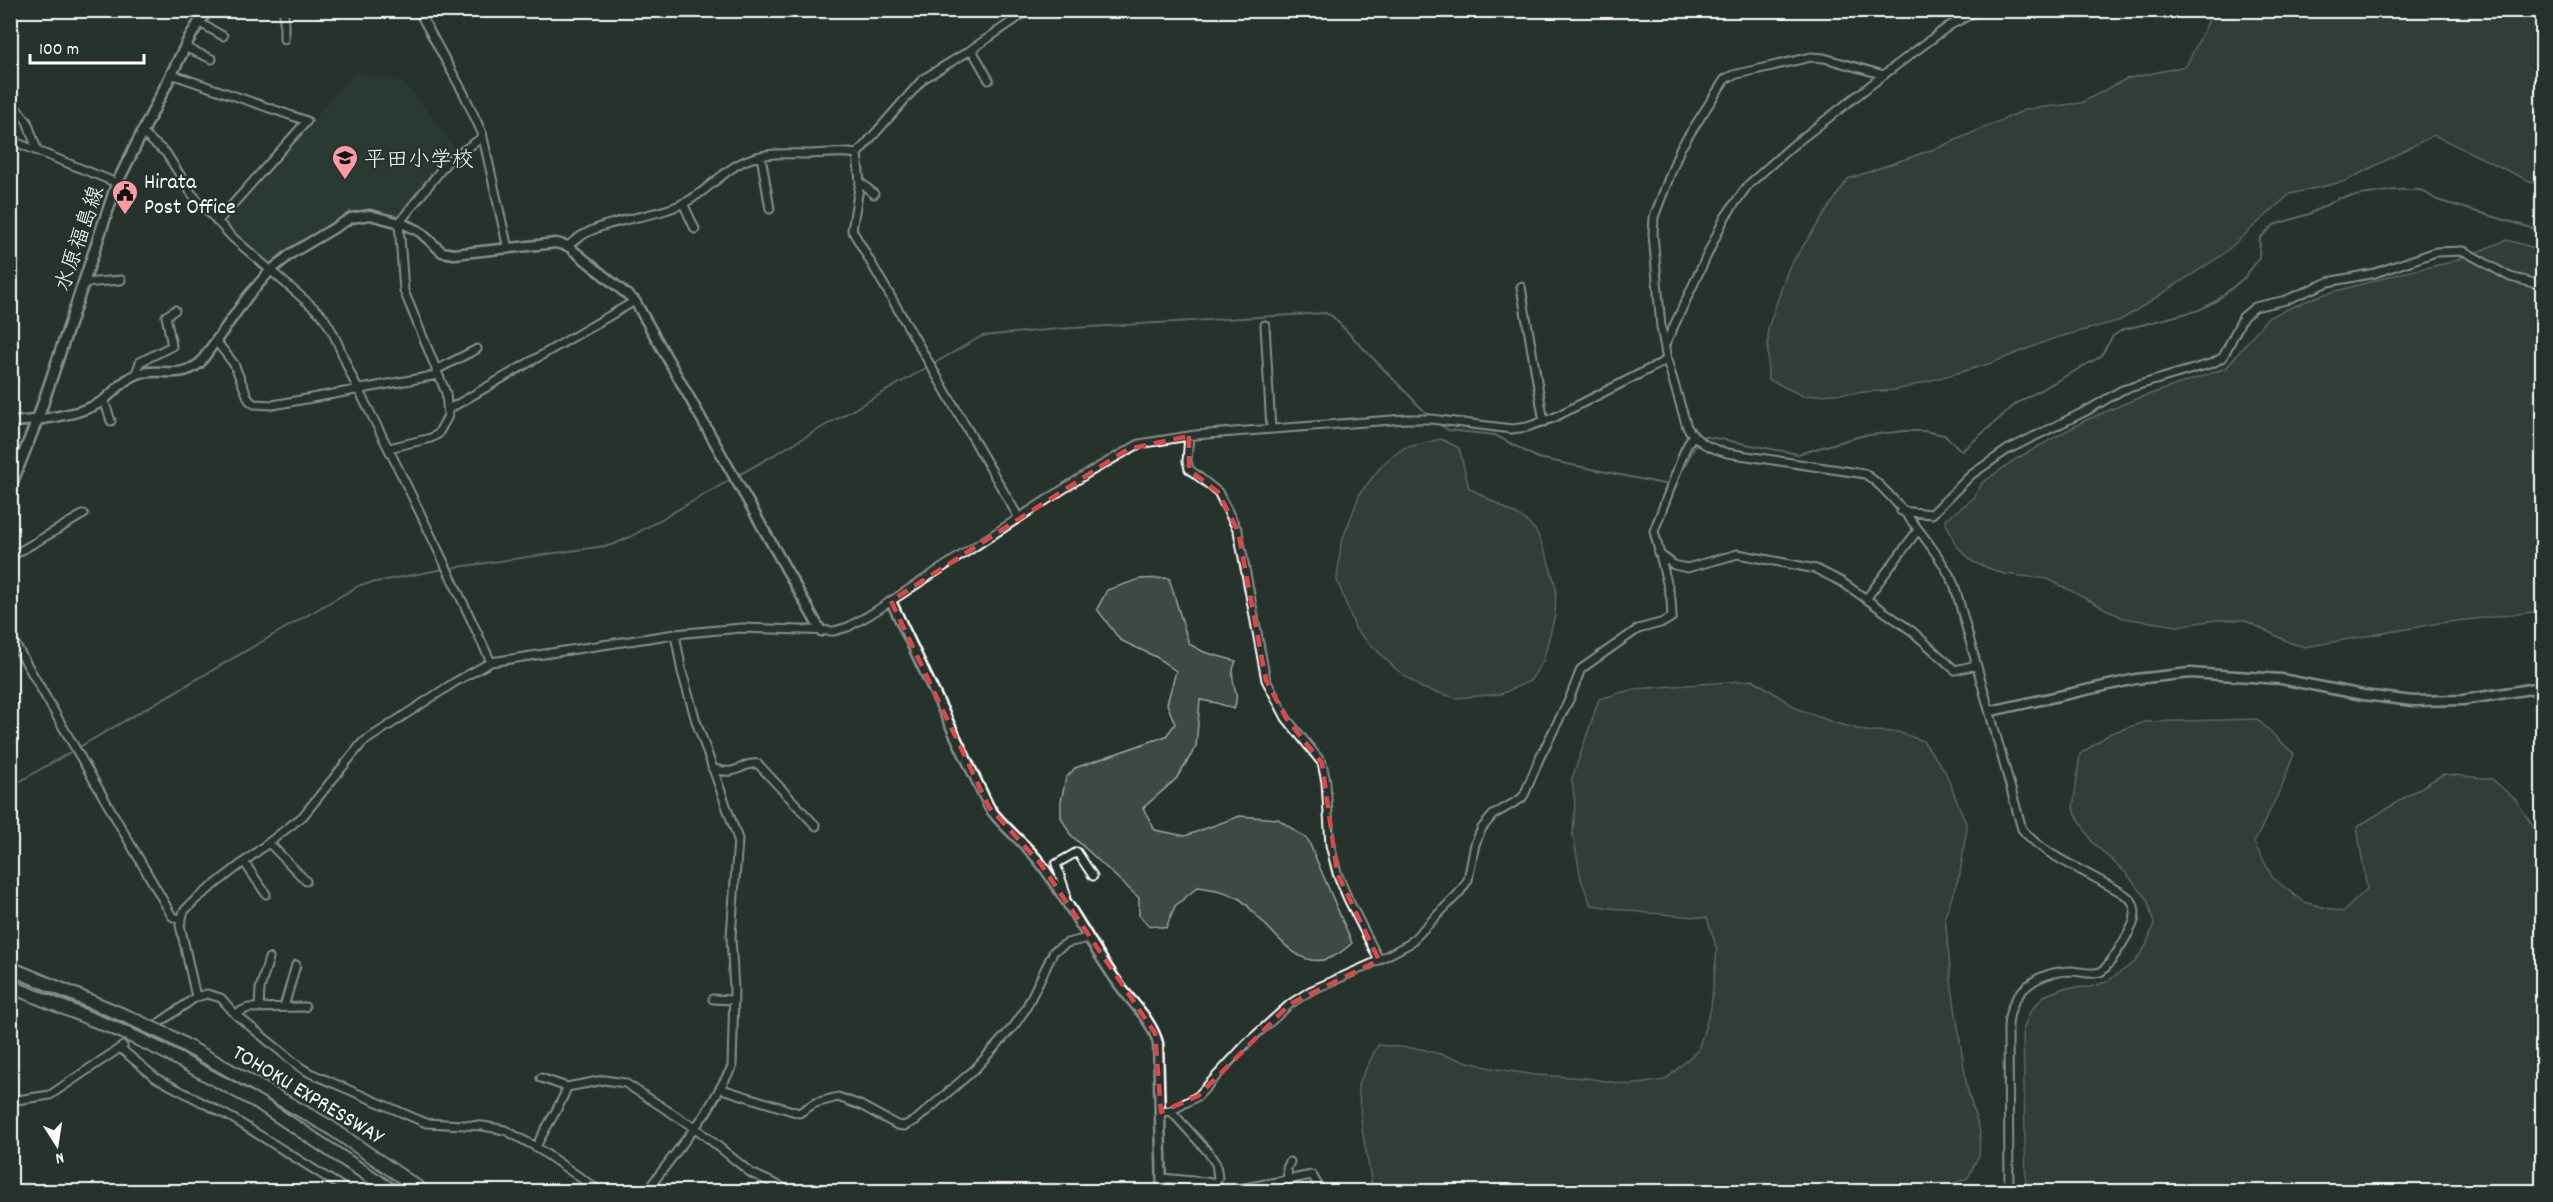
<svg xmlns="http://www.w3.org/2000/svg" width="2553" height="1202" font-family="Dekko,'Klee One',sans-serif">
<style>
.built{fill:#333f3a}
.green{fill:#3e4944;stroke:#9ea4a2;stroke-width:1.5}
.lines{fill:none;stroke-linecap:round;stroke-linejoin:round}
.stream{stroke:#a4a9a7;stroke-width:2}
.minor-tunnel{stroke:#3c4742;stroke-width:7;stroke-dasharray:7 3.5;stroke-linecap:butt}
.minor-casing{stroke:#fff;stroke-width:11}
.tertiary-casing{stroke:#fff;stroke-width:13}
.secondary-casing{stroke:#fff;stroke-width:14}
.motorway-casing{stroke:#fff;stroke-width:16}
.minor{stroke:#26332d;stroke-width:7}
.tertiary{stroke:#26332d;stroke-width:8}
.secondary{stroke:#26332d;stroke-width:9}
.motorway{stroke:#26332d;stroke-width:12}
.motorway-bridge-casing{stroke:#fff;stroke-width:16;stroke-linecap:butt}
.motorway-bridge{stroke:#26332d;stroke-width:12}
.marked{fill:none;stroke:#dc4848;stroke-width:4.5;stroke-dasharray:12 8;stroke-linejoin:round}
.labels{text-anchor:middle;stroke-width:4.5;stroke-linejoin:round;paint-order:stroke}
.poi-label{font-size:22px;fill:#fff;stroke:#26332d;text-anchor:start}
.street-label{font-size:22px;fill:#fff;stroke:#26332d}
</style>
<rect width="100%" height="100%" fill="#26332d"/>
<filter id="ink" filterUnits="userSpaceOnUse"><feTurbulence type="fractalNoise" baseFrequency=".0167" numOctaves="2"/><feDisplacementMap in="SourceGraphic" scale="12" xChannelSelector="R" yChannelSelector="G"/><feConvolveMatrix kernelMatrix="1 2 1 2 8 2 1 2 1" color-interpolation-filters="sRGB"/></filter>
<g filter="url(#ink)">
<path class="built" d="M355,72l47,10 15,15 39,54 -57,67 -29,-7 -20,4 -81,51 -47,-43z"/>
<path class="green" d="M2208,11h334v176l-108,-52 -88,46 -56,13 -69,62 -100,64 -69,19 -63,25 -92,26 -94,6 -35,-17v-51l21,-61 59,-88 92,-32 87,-38 54,-6 45,-24 60,-13 22,-44z
M2507,240l35,10v361l-102,12 -135,24 -14,-4 -47,-23h-28l-38,6 -55,-8 -75,-39 -44,-5 -31,-12 -17,-17 -11,-25 29,-22 8,-15 34,-24 68,-38 49,-21 93,-32 41,-50 51,-22 84,-23 50,-11z
M1441,439l18,9 10,40 55,31 12,12 10,23 10,33 -1,28 -12,46 -13,20 -29,13 -45,4 -34,-10 -25,-18 -41,-40 -19,-50 4,-36 19,-51 23,-29 21,-16z
M1169,578l20,66 15,8 32,9c-10,23 6,27 -2,48l-17,-6 -17,-3 -4,47 -20,32 -33,29 12,22 30,6 55,-20 38,3 30,21 44,103c-43,41 -66,2 -97,-29 -5,-5 -10,-12 -17,-16 -12,-7 -26,-9 -40,-11l-23,19 -9,22 -18,-3 -9,-10v-17l-69,-64 -9,-17v-16l5,-23 9,-10 91,-32 9,-12 -8,-20 9,-33 -20,-14 -36,-17 -23,-31 10,-19 33,-11z
M1754,680l44,29 37,14 31,8 32,1 25,9 22,30 22,55 -7,48 -15,42 6,64 16,108 13,44 -1,23 -11,23 -36,14 -559,-1 -11,-62 -4,-44 20,-40 43,4 70,19 44,7 51,3 45,7 34,-5 33,-30 13,-42 6,-59 -10,-31 -68,-6 -48,-7 -10,-26 -8,-44 2,-31 -3,-25 27,-80 35,-10z
M2257,719l37,35 -13,34 -27,55 19,35 30,24 40,10 24,-23 -10,-62 86,-53 49,5 23,20 27,41v351h-516l-3,-161 7,-18 14,-16 20,-8 26,-1 16,-5 29,-20 11,-16 8,-22 -7,-25 -20,-25 -35,-32 -19,-33 7,-55 31,-21 34,-11z"/>
<g class="lines">
<path class="stream" d="M933,364l49,-28 75,-7 268,-16 7,3 98,101
M1434,421l14,9 47,5 43,23 131,27
M1674,486l20,-38 10,-12 94,18 63,-18 43,-5h20l20,4 18,16 55,-48 83,-46 13,-21 9,-6 77,-20 17,-9 29,-24 14,-19 1,-20 14,-13 35,-11 31,-16 56,-8h25l16,10 105,31
M10,787l350,-202 84,-16 168,-24 18,-8 298,-170"/>
<path class="minor-tunnel" d="M123,1046l29,-19"/>
<defs>
<path id="minor" d="M284,10v29
M418,10l46,84 18,39 26,116
M198,22l25,14
M184,47l28,12
M972,50l17,30
M171,74l136,47 -90,101
M1884,75l-60,-17 -13,-1 -78,18 -8,4 -45,70 -26,68 -1,17 8,93 6,33 20,67c10,16 23,21 40,26l138,21c25,15 79,85 90,113l67,242c20,25 57,39 84,55 8,4 18,9 24,15 5,5 6,15 4,22 -3,10 -24,44 -32,50 -9,5 -22,0 -32,0 -34,1 -60,21 -62,55l1,166
M10,101l17,20 10,29
M141,132l25,21 26,41 40,43 89,77c17,22 23,49 36,73 47,90 91,183 134,275
M10,140l107,43
M857,154l3,28 -8,48 167,288
M761,156l9,53
M860,182l14,12
M683,203l12,26
M568,246c31,-30 83,-25 120,-45 22,-12 40,-36 65,-43 18,-6 35,-4 54,-4 18,0 33,-3 50,0l66,-75 46,-28 60,-41
M83,283l38,-3
M1521,287l23,135
M1265,325l6,104
M216,341l18,23 15,36 5,4 19,1 165,-30
M1665,345l60,-128 23,-32 44,-39 102,-79 55,-41 30,-16
M436,370l41,-21
M136,374l4,-12 32,-16 -6,-30 9,-6
M104,400l7,21
M449,409l186,-108
M1189,436l-2,25 2,8 29,23 20,39 28,149 20,38 36,45 4,19 4,63 7,28 11,26 31,61
M389,448l42,-10 7,-4 10,-18 -2,-23 -42,-102 -5,-68 49,-62 35,-24
M1901,511l31,3 39,-39 36,-25 81,-40 34,-20 91,-27 10,-6 20,-40 12,-10 31,-7 42,-18 47,-9 61,-21 28,-1 46,26 32,8
M1658,553l16,12 13,3 51,-14 78,15 26,13 70,49 43,39 21,-5
M10,557l74,-43
M1866,599l52,-69
M10,635l162,281 8,4
M712,768c27,10 27,-6 46,-4l58,62
M269,843l37,38
M244,862l22,32
M1065,899l1,-6 -10,-29 21,-12 16,24
M196,997l11,-3 14,4 14,16 65,53 10,6 116,50 57,3 22,4 31,17 65,45
M713,999l20,1
M284,1007l12,-42
M259,1008l1,-19 9,-31
M235,1014l13,-6 57,-1
M159,1023l37,-26 -16,-72 4,-14 11,-11 108,-84 59,-73 93,-61 36,-20 184,-28 66,-6 93,3 14,-4 23,-13 217,-141 51,-29 56,-9 210,-16h26l81,10 15,-2 26,-9 114,-58
M120,1048l36,30 76,40 118,74
M541,1078l26,9 37,-7 21,3 73,47 53,43 42,19
M722,1089l77,24 16,-10 23,-6 22,8 37,20 7,1 12,-6 59,-51 39,-43 11,-16 29,-59 13,-8 21,-5
M10,1101l40,-6 73,-49
M1171,1111l37,41 8,12 2,14 -8,14
M1161,1112l10,-1 27,-15 50,-54 42,-38 20,-13 59,-26 40,-21 50,-51 9,-13 7,-36 7,-16 11,-13 29,-17 3,-5 15,-36 29,-57 12,-31 57,-40 26,-7 8,-5 -1,-18 -17,-68 30,-79 8,-16
M536,1147c10,-22 24,-38 31,-60
M1161,1178l55,5
M1288,1180l-1,-12 3,-6
M1213,1187l16,4 83,-16 10,17
M646,1192l60,-79 26,-46 2,-76 -3,-55 7,-97 -42,-118 -14,-49 -7,-38"/>
<path id="tertiary" d="M10,422c25,-1 70,-7 91,-20 12,-8 23,-24 37,-28 22,-7 40,6 62,-11l48,-67 22,-25 22,-18 59,-35 19,-3 34,9 15,7 23,21 12,2 102,-11 12,3 67,55 186,330
M891,601l98,206c15,22 38,37 53,58 28,39 50,82 78,121 14,19 31,33 38,57l4,149
M1991,711l145,-32 54,-6 91,6 82,16 50,6 50,-1 79,-13"/>
<path id="secondary" d="M10,488l28,-70 79,-235 73,-146 17,-27"/>
<path id="motorway" d="M10,968l118,49
M10,986l113,46
M169,1036l159,90 96,66
M161,1050l98,53 135,89"/>
</defs>
<use href="#minor" class="minor-casing"/>
<use href="#tertiary" class="tertiary-casing"/>
<use href="#secondary" class="secondary-casing"/>
<use href="#motorway" class="motorway-casing"/>
<use href="#minor" class="minor"/>
<use href="#tertiary" class="tertiary"/>
<use href="#secondary" class="secondary"/>
<use href="#motorway" class="motorway"/>
<defs>
<path id="motorway-bridge" d="M128,1017l41,19
M123,1032l38,18"/>
</defs>
<use href="#motorway-bridge" class="motorway-bridge-casing"/>
<use href="#motorway-bridge" class="motorway-bridge"/>
</g>
</g>
<path d="M0 0H2553V1202H0ZM1189,436v34l29,22 20,39 28,149 20,38 36,45 15,110 42,87 -89,44 -92,92 -37,16 -6,-79 -115,-170 -51,-56 -98,-206 237,-152z" fill="#26332d" fill-opacity=".55" fill-rule="evenodd"/>
<path class="marked" d="M1189,436v34l29,22 20,39 28,149 20,38 36,45 15,110 42,87 -89,44 -92,92 -37,16 -6,-79 -115,-170 -51,-56 -98,-206 237,-152z"/>
<defs>
<symbol id="school-pin" viewBox="-11 -11 22 30"><path d="M0 17L-7.5 6A9.5 9.5 0 1 1 7.5 6Z" fill="#ff9aa2" stroke="#26332d"/><path d="M0-5L7-2L0 1L-7-2ZM-4 1L0 2.5L4 1V4Q0 6-4 4Z" fill="#111"/></symbol>
<symbol id="civic-pin" viewBox="-11 -11 22 30"><path d="M0 17L-7.5 6A9.5 9.5 0 1 1 7.5 6Z" fill="#ff9aa2" stroke="#26332d"/><path d="M-.6-6.5H3V-4.5H.6V-3L4-1V1h2V6H-6V1h2V-1L-.6-3ZM-1.2 2.5V6h2.4V2.5Z" fill="#111"/></symbol>
</defs>
<g fill-rule="evenodd">
<use href="#school-pin" x="330" y="143" width="30" height="40"/>
<use href="#civic-pin" x="110" y="178" width="30" height="40"/>
</g>
<g class="labels">
<g class="poi-label">
<text x="364" y="166">平田小学校</text>
<text x="144" y="188">Hirata<tspan x="144" dy="25">Post Office</tspan></text>
</g>
<g class="street-label">
<text transform="translate(78 238) rotate(-71)" y="8">水原福島線</text>
<text transform="translate(309 1093) rotate(31)" y="8">TOHOKU EXPRESSWAY</text>
</g>
</g>
<rect width="2553" height="1202" fill="none" stroke="#26332d" stroke-width="36"/>
<rect x="18" y="18" width="2517" height="1166" fill="none" stroke="#fff" stroke-width="2" filter="url(#ink)"/>
<g transform="translate(57 1145) rotate(168)" stroke="#26332d" stroke-width="4.5" paint-order="stroke">
<path d="M0-4.5L10 22L0 15L-10 22Z" fill="#ffffff"/>
<text y="-9" font-size="16" font-weight="bold" text-anchor="middle" fill="#ffffff">N</text>
</g>
<path d="M30 54v9h114v-9" fill="none" stroke="#ffffff" stroke-width="3"/>
<text x="39" y="54" font-size="18" fill="#ffffff" stroke="#26332d" stroke-width="4.5" paint-order="stroke">100 m</text>
</svg>
